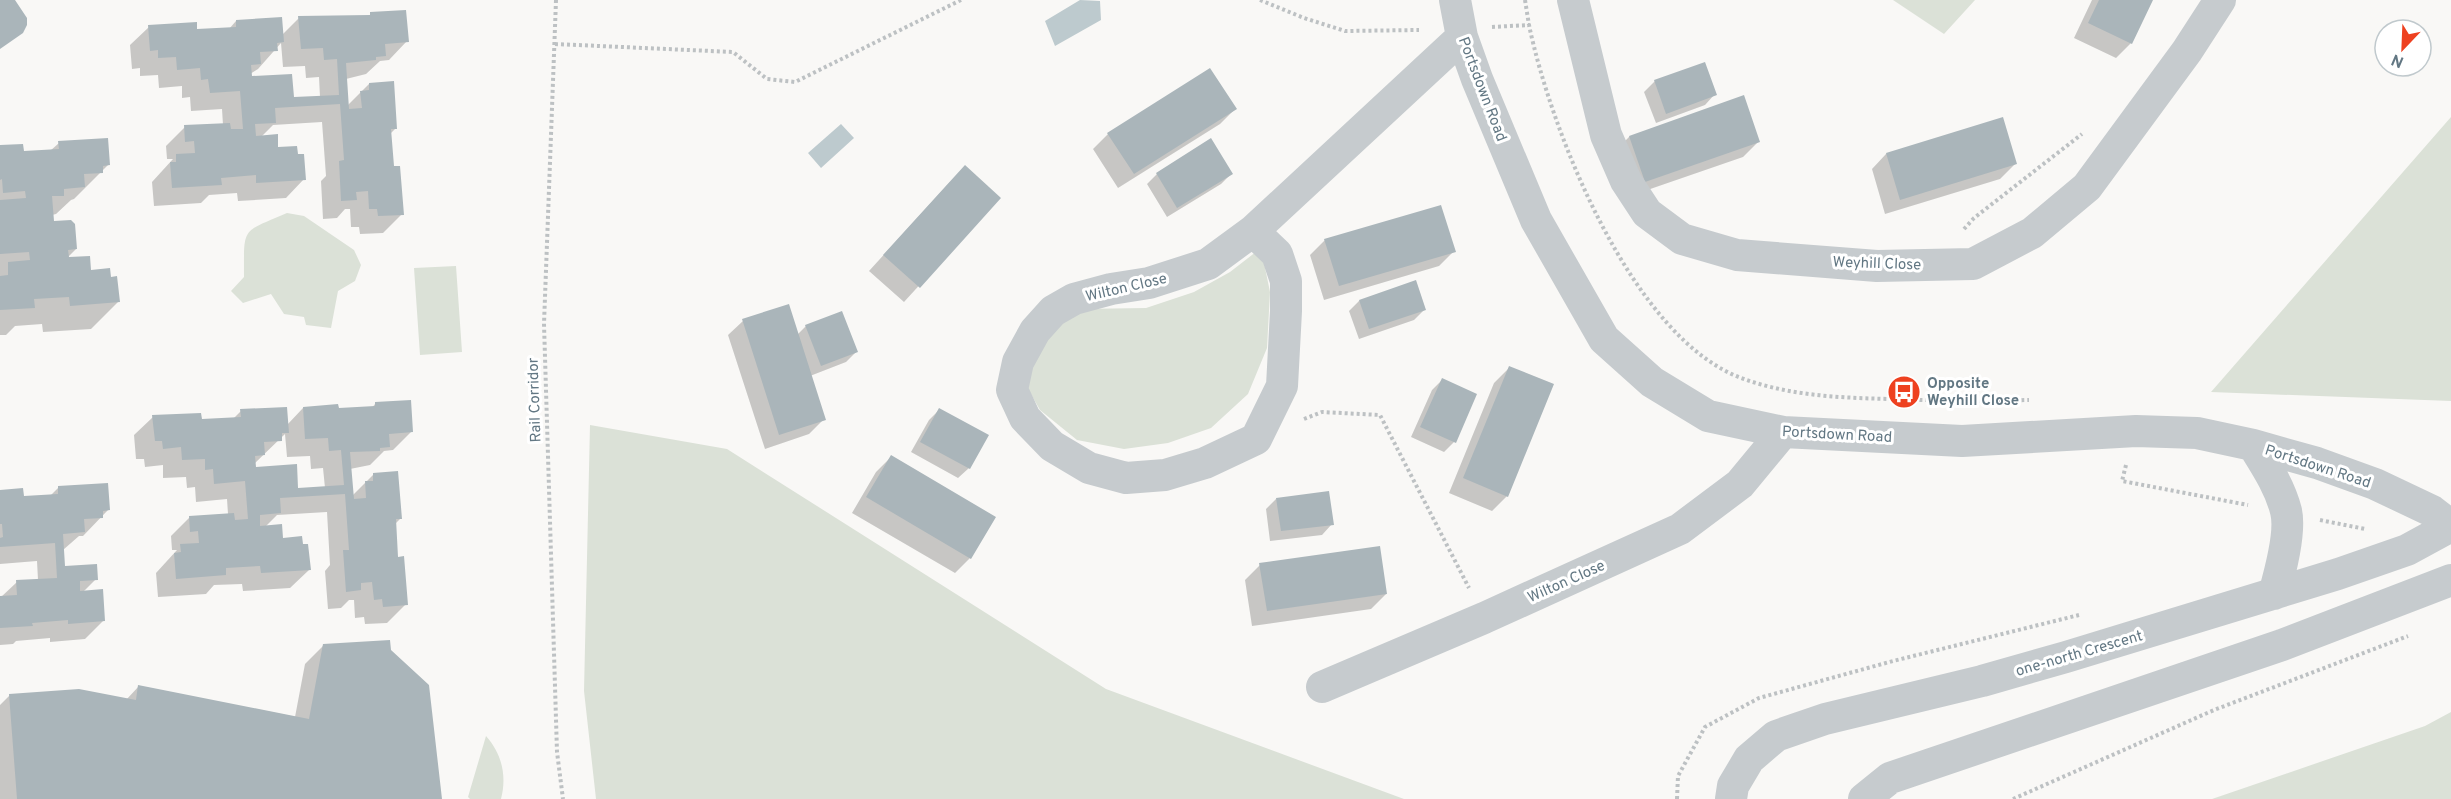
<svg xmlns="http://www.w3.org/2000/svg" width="2451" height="799" font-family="Overpass,sans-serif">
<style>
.green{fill:#dbe1d7}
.water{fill:#bdcace}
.shadow{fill:#0003;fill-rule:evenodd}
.building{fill:#aab5ba}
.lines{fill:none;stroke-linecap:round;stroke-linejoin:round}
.path{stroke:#bdc1c3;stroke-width:4;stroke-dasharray:3 3;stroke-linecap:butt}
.street{stroke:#c6cbce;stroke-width:32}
.labels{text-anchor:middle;stroke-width:6;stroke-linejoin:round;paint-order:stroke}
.street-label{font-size:15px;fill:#627783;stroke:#fff}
.poi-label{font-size:15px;font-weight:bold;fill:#627783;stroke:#fff;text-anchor:start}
</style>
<rect width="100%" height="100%" fill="#f9f8f6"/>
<path class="green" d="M1893,0h82l-31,34z
M2451,117v284l-240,-9z
M287,213l17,3 50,34 7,15 -6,16 -17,10 -7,37 -25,-3 -2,-8 -20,-3 -13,-20 -28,9 -12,-12 13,-14c0,-51 -3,-44 43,-64z
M1261,248l9,44 -3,56 -19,46 -37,34 -43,15 -44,6 -47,-9 -37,-30 -20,-35 3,-32 55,-34 68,-1 48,-16 36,-20z
M456,266l6,86 -42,3 -6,-87z
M590,425l137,24 379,240 298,110h-808l-12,-108z
M2451,712v87h-239l213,-73z
M486,736c16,18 21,40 15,63h-31l-2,-2z"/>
<path class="water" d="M1080,0l20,1 1,19 -46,26 -10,-25z
M841,124l13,14 -33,30 -13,-15z"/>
<path class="shadow" d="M2092,0h59l-20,43 -15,15 -42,-20z
M371,14l36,27 -18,19 -9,1 -14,13 -20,5 2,26 21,-21 27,44 -6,6 2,34 10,46 -19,19 -23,1 -1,-7h-8l-1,-18h-5l-8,9 -14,1 -2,-38 5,-5 -4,-54 -49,3 -12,12 16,12 27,30 -18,19 -48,3 -1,-8 -28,2 -8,8 -47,3 -2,-24 21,-23h-6l-1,-13 19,-19 38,-2 -1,-16 -31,2 -1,-14 -8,1v-12l-23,2 -1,-13 -18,1v-8l-8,1 -2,-24 19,-18 46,4 34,-2 7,-8 46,14 17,-17 68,-1zM281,43l2,24 22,-1 1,12 13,-1 1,20 -27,2 -43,-21v-4l8,-5z
M1655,81l60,13 -10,11 -49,18 -12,-31z
M1235,109l-15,15 -102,64 -25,-39 15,-15z
M1629,137l129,5 -15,15 -113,39 -16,-44z
M59,143l49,22 -34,34 -3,1 -15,14 -4,1v8l24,26 -10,10 23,12 29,31 -27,27 -48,3 -1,-8 -27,2 -9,9h-6v-188l23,6 27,-2z
M1886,154l129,10 -15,15 -115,35 -13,-45z
M1157,174h74l-10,10 -54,33 -20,-33z
M950,182l49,16 -95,104 -35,-31z
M1325,240l129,11 -15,15 -115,34 -14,-45z
M1359,301l65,9 -10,10 -55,19 -10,-28z
M743,321l54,14 9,-9 50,26 -10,10 -36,14 14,43 -15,15 -44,15 -37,-114z
M1509,368l-2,128 -15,15 -43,-18 45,-110z
M1442,380l12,62 -10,10 -33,-15 21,-47z
M375,404l36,28 -18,18 -9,1 -14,14 -20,4 2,27 22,-22 27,44 -6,6 2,34 9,46 -19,19 -22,1 -1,-7 -9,1 -1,-18h-5l-8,8 -13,1 -3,-38 5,-6 -3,-53 -50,3 -12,12 17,12 27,31 -19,18 -47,3 -1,-7 -28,1 -8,9 -48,3 -2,-24 21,-23h-5l-1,-14 19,-19 38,-3 -1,-15 -31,3 -1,-15 -8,1 -1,-11 -23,1v-13l-18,2 -1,-8h-8l-2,-24 19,-18 47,4 33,-2 8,-8 46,14 16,-17 34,2 35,-2zM285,434l2,23 23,-1 1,13 12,-1 2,20 -28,2 -42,-22 -1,-4z
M939,410l30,58 -11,10 -47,-26 18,-32z
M891,457l79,101 -15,15 -103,-60 24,-41z
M59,487l49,23 -25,26h-4l-16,14 1,18 32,11 -13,13 20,29 -18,18 -35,3v-4l-34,3 -3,3 -13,1v-47l17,-16 21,-2 -1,-19 -37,3v-73l22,7 28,-2z
M1276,499l56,25 -10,11 -52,6 -4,-32z
M1260,565l126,29 -15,15 -119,17 -7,-46z
M324,645l66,6 51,148h-441v-94l10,-10 116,5 13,-14 156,31 10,-53z"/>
<path class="building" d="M0,0h15l12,18v7l-4,8 -23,16z
M2099,0h54l-21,44 -44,-21z
M406,10l3,32 -24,2 1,12 -10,1v3l-30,3 3,46 13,-1 -2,-17 9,-1v-7l25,-2 3,48h-6l3,37h6l4,49 -26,1 -1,-7h-8l-1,-18 -12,1 1,8 -16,1 -2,-40 5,-1 -4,-56 -65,4 1,15 -21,1 1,12 22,-2v13l19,-1 1,8h6l2,26 -50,3v-8l-35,3 1,7 -50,3 -2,-26h6v-8l19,-1 -1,-12 -9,1 -1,-17 46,-2 1,6h12l-3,-38 -30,2 -2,-14 -7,1 -1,-12 -23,2 -1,-13 -18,1v-8l-8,1 -2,-26 49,-3v7l39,-2v-7l46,-3 2,25 -7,1 1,8 -18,1 1,12 -10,1 1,11 40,-2 2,23 45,-2 -2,-36 -13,1 -1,-12 -22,1 -3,-33 72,-1v-3z
M1705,62l12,33 -51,19 -12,-34z
M1210,68l27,41 -103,65 -27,-41z
M1744,95l16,47 -115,40 -16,-46z
M2003,117l14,47 -117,36 -14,-47z
M108,138l2,27 -7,1v7l-19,1 1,13 -21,2v7h-12l2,25 17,-1 4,4 2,25 -9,1 1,7 21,-1 1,14 19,-2 1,9 6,-1 3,26 -50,4 -1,-9 -35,2 1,9 -35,2v-34l8,-1v-13l22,-2 -1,-8 -29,2v-54l26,-2 -1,-7 -22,2 -1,-14 -2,1v-35l23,-1 1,7 35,-2 -1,-8z
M1211,138l22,36 -56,34 -21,-35z
M965,165l36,33 -81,90 -37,-33z
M1441,205l15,47 -117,34 -15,-47z
M1416,280l10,30 -57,19 -10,-29z
M789,304l37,116 -47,15 -37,-116z
M842,311l16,41 -37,14 -16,-41z
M1509,366l45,18 -46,113 -45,-19z
M1442,378l35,16 -21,49 -36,-16z
M411,400l2,32 -24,2 1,13 -10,1v3l-30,1 4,47 12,-1 -1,-17h8v-8l25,-2 4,48h-6l2,38 6,-1 4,49 -25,2 -1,-8 -8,1 -2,-18 -11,1v7l-15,2 -3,-42h6l-4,-56 -65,4 1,15 -21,2v11l22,-2 1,14 19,-2 1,8h5l3,26 -50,3 -1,-7 -34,2v7l-50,4 -2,-26 7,-1 -1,-8 19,-1 -1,-12 -8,1 -1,-16 45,-3 1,7 13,-1 -3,-38 -31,3 -1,-15 -8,1v-11l-23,1 -1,-13 -18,2 -1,-8h-7l-3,-26 49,-2 1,6 39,-2 -1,-8 47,-2 2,26h-7v8l-18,1 1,13 -10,1 1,11 41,-3 1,24 46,-3 -3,-35 -12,1 -1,-13 -23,1 -2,-32 35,-3 1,4 36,-2v-4z
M939,408l50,27 -19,34 -50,-27z
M891,455l105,62 -25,42 -105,-62z
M108,483l2,27 -7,1v7l-19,1 1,13 -22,2 2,32 32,-2 1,16 -18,1v10l23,-2 2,32 -37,3v-4l-36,3 1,3 -33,2v-32l17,-1 -1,-15 41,-2 -2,-35 -55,4v-9l3,-1 -1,-13h-2v-34l23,-2 1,8 34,-2v-8z
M1329,491l5,34 -53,6 -5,-33z
M1380,546l7,48 -120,17 -8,-48z
M390,640l1,10 38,35 13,114h-425l-8,-105 70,-5 57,11 2,-15 171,34 14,-75z"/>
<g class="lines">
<path class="path" d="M556,0l-12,324 13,428 6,47
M1260,0l44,18 41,13 74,-1
M1525,0l4,25
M1492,27l37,-2c22,106 104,316 215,354 47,17 99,19 148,20 46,2 91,2 137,1
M555,44l178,8 34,27 28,3 166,-82
M1964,229l10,-11 108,-84
M1304,419l18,-7 58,3 89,173
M2126,465l-4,16 126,24
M2320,520l45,9
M1677,799l1,-23 27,-49 54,-29 134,-37 186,-46
M2013,799l201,-89 194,-74"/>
<path class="street" d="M1455,0l7,37 15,42 59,141 68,119 48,43 56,34 75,16 179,9 174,-10 61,2 56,12 64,18 58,21 57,27 19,15 -44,24 -69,24 -272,83 -84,24 -157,38 -49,17 -27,23 -16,27 -2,13
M1573,0l33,135 20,46 21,32 35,26 55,16 140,11 96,-2 59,-31 55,-46 100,-136 33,-51
M1253,231l24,23 9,27v30l-4,75 -26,53 -51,24 -40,12 -39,3 -37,-10 -37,-22 -27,-28 -13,-28 6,-28 17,-31 18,-20 21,-12 37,-10 38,-6 59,-19 45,-33 209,-194
M2253,445c13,21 27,42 33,66 5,20 -6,62 -12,83
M1322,687l162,-69 196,-89 60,-45 43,-52
M1864,799l26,-21 392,-133 169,-65"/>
</g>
<defs>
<symbol id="bus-disc" viewBox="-11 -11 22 22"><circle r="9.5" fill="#ee4120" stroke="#fff"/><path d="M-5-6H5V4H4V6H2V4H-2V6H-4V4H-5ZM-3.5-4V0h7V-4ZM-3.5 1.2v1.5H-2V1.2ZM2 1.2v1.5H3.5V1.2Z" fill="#fff"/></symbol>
</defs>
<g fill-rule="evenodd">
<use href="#bus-disc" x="1885" y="373" width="38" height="38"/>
</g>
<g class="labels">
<g class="street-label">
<text transform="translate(1483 89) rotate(69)" y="5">Portsdown Road</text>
<text transform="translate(1877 263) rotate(2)" y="5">Weyhill Close</text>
<text transform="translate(1126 287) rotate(-13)" y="5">Wilton Close</text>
<text transform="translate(534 400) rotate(-92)" y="5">Rail Corridor</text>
<text transform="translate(1837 434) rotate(3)" y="5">Portsdown Road</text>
<text transform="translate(2318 466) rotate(18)" y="5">Portsdown Road</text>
<text transform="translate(1566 581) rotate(-24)" y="5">Wilton Close</text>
<text transform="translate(2079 653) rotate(-16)" y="5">one-north Crescent</text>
</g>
<g class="poi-label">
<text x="1927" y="388">Opposite<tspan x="1927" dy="17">Weyhill Close</tspan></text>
</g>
</g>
<g transform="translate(2403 48) rotate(203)"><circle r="28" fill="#ffffff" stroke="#c0c9cd" stroke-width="1.5"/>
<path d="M0-4.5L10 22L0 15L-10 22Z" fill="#ee4120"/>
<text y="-9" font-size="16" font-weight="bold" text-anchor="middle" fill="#627783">N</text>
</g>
</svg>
